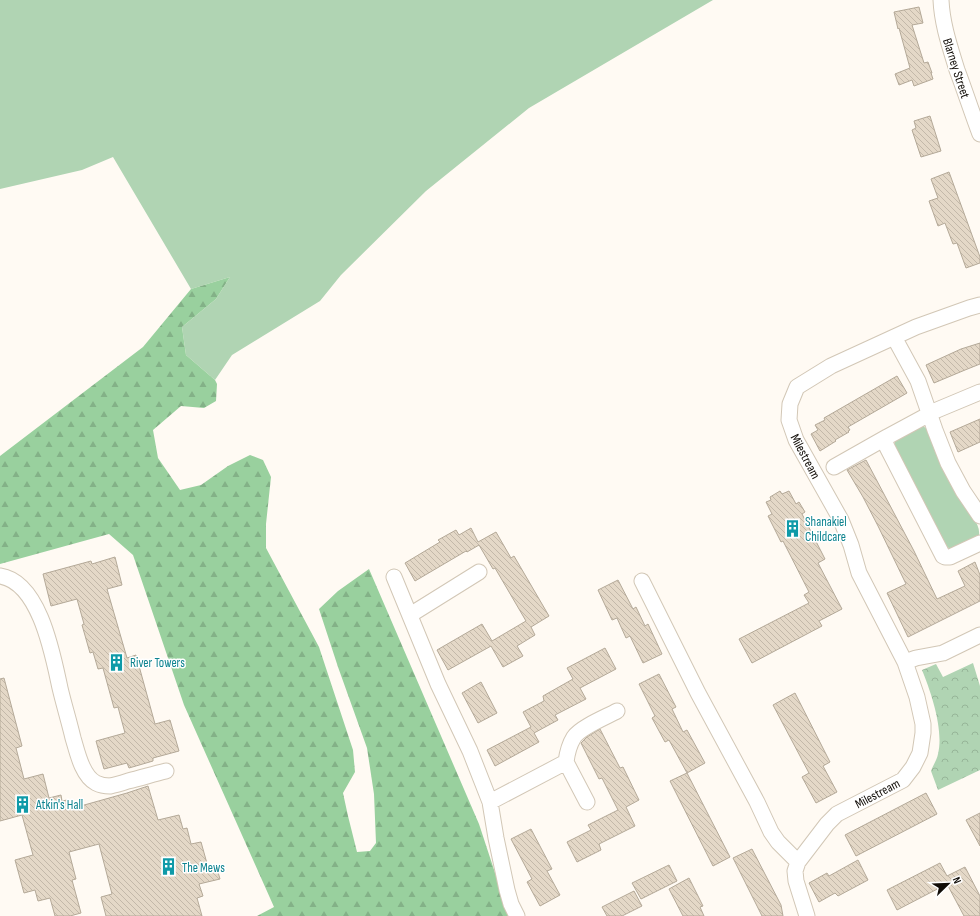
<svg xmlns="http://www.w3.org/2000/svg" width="980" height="916" font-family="'Sofia Sans Condensed',sans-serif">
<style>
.grass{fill:#b0d4b3}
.forest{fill:url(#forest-firs)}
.park{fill:url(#park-crowns)}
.building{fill:url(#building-back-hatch);stroke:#b4a998}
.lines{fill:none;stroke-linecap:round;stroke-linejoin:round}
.minor-casing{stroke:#d2c7b6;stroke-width:17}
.minor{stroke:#fff;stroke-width:15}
.labels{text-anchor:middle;stroke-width:3;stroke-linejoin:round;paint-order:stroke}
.street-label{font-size:13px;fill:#100c07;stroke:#fff}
.culture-label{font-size:13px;fill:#0d838f;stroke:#fff;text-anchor:start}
</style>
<defs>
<pattern id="forest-firs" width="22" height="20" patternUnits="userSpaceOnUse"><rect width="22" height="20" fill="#99d09e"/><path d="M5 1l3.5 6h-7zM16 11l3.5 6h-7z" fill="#83b187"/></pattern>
<pattern id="park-crowns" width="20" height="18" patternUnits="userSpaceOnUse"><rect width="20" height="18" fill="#b0d4b3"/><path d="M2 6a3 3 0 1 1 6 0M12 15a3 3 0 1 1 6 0" fill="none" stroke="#96b598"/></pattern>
<pattern id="building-back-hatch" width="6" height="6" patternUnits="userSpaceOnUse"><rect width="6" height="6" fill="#e4d8c7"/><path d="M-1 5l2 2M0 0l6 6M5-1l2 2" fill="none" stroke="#c3b8a9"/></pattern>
</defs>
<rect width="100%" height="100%" fill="#fffaf3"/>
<path class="grass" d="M0,0h713l-184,108 -103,83 -85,84 -21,26 -88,54 -17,25 -29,-25 -4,-28 34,-28 14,-22 -39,12 -78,-132 -31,13 -82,19z
M923,426l4,3c15,29 27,61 46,88 4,6 7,12 6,19l-29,13 -4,-3 -52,-100 1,-4 2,-3z"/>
<path class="forest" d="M230,277l-14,22 -34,28 4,28 29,25 2,4 -1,17 -12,7 -23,-2 -28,24 5,28 22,32 21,-5 27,-19 22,-11 13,5 8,17 -5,47v24l53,99 34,103 2,22 -12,21 5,23 9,36 13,-1 6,-8 -2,-49 -7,-46 -29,-81 -19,-58 19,-18 31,-22 110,255 21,64 11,28h-254l17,-9 -90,-202 -51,-150 -24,-21 -109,30v-108l143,-109 48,-58z"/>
<path class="park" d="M973,663l7,23v84l-42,20 -7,-19c2,-6 6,-11 7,-17 6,-24 -7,-62 -16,-84l14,-6 7,13z"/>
<path class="building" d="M919,7l4,16 -11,2 12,38 4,-1 4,11h-1l2,6 -19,7 -2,-6 -13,5 -4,-11 15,-6 -11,-40 -1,1 -4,-17z
M930,116l11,35 -20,6 -9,-27 4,-2 -2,-7z
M949,172l31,85v6l-14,5 -9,-25 -4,1 -8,-21 -7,3 -9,-25 9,-3 -7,-19z
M980,343v21l-15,6 -31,13 -8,-18 35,-16z
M897,376l10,17 -59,34 2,3 -2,1 1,1 -14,8 1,1 -16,10 -9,-17 7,-4 -3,-5 10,-5 -1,-2z
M980,419v23l-22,10 -8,-20z
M866,460l48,91 23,48 28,-13 -7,-15 17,-9 5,13v26l-72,36 -21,-44 19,-9 -28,-58 -15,-29 -16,-27z
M780,491l2,3 7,-3 7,13 3,-2 6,10 -3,2 23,45 -7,4 24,46 -23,12 3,5 -70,37 -13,-24 70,-36 -5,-8 5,-3 -26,-51 -2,1 -13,-26 4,-2 -6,-12 5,-2 -1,-3z
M471,528l7,14 18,-10 15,26 3,-2 35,60 -18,11 4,8 -18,11 6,10 -20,11 -12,-21 -43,24 -11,-20 45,-26 10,17 34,-20 -31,-53 -2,1 -14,-24 -12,7 -1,-1 -51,30 -10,-18 35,-21 -2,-2 18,-10 3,5z
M115,557l7,28 -15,4 20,69 9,-3 19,69 15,-4 9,31 -26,7v3l-24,7 -2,-5 -23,6 -8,-28 29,-8 -7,-26 -4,1 -11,-40 -5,1 -5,-17 -3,1 -8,-28 2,-1 -7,-25 -26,7 -8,-32 48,-13 1,3z
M618,580l15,29 3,-2 9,19 3,-2 14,30 -19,9 -13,-27 -4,2 -9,-20 -5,2 -14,-30z
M605,648l11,21 -36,19 6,11 -31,16 3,5 -24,13 5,9 -44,24 -8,-16 44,-23 -8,-15 21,-11 -1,-5 30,-17 -6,-11z
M659,674l17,33 -4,2 11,23 4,-2 18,33 -18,10 -18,-33 -4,2 -13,-24 3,-2 -16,-32z
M4,678l18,68 -6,2 8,31 19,-5 6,24 12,-3 1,6 5,-1 3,9 57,-16 21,-7 10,34 21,-5 4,14 4,-1 4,16 10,-2 7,25 8,-2 4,14 -21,5 4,12 -6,2 5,18h-96l-5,-19 11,-3 -13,-50 -30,8 7,27 -4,1 9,33 -11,3h-15l-5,-18 -12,3 -3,-11 -11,3 -9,-33 18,-5 -11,-40 -22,6v-142z
M481,682l16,31 -19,10 -16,-30z
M795,693l35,69 -7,4 14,26 -21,11 -14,-26 7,-4 -36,-68z
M600,729l20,39 3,-1 16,33 -13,7 9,19 -36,18 2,6 -24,12 -10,-20 24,-12 -3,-5 30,-15 -16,-32 -3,1 -18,-36 6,-6z
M687,773l43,84 -17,9 -43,-85z
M926,793l11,21 -81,42 -11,-21z
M980,813v33l-14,-26z
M531,829l21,40 -5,2 13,24 -20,11 -13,-24 5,-3 -21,-40z
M752,849l29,56 2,11h-21l-29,-58z
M858,860l10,20 -30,16 -3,-3 -16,9 -10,-19 18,-10 2,3z
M940,863l7,13 18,-9 15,29v20h-16l-17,-32 -50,26 -10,-20z
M669,865l8,16 -36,18 -9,-16z
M689,878l14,28 -3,1 4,9h-21l-14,-27z
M634,891l8,15 -20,10h-15l-5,-9z"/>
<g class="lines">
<defs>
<path id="minor" d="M941,0c1,24 9,47 16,70 8,21 15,43 23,64
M894,337l24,44 17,49 13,33 15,28 17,25
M980,392l-43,18 -50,27 -2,4 2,6 56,109 2,1h5l30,-14
M834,467l53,-30
M0,576c40,6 53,80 60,112 4,17 9,33 13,50 4,13 9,38 23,45 4,2 10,3 14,3 6,-1 12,-3 18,-5 13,-3 25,-7 38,-10
M394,577l44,107 32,67 20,51 6,36 11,52 4,14 6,12
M642,581l56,112 59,109 14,30 7,10 20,20
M410,615l69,-43
M905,662l11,-4 27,-5 37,-18
M566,762l21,40
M490,802l76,-40c1,-8 3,-17 8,-25 7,-10 32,-20 43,-26
M807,916l-11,-35 -1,-10 3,-9 29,-38 10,-10 66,-34 10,-13 7,-14 3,-20v-9l-6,-27 -12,-35 -46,-89 -8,-28 -10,-25 -45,-80 -7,-20 1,-16 7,-17 34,-21 85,-39 53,-19 11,-3"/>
</defs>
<use href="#minor" class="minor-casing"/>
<use href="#minor" class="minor"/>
</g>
<defs>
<symbol id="building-bare" viewBox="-9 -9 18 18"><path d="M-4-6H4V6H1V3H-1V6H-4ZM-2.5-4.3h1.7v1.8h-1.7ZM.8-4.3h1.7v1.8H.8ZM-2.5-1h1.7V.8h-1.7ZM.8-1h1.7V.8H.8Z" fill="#0f9aa8" stroke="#fff" stroke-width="2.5" paint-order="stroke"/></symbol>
</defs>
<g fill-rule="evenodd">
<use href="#building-bare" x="780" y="516" width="25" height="25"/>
<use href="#building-bare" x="104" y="650" width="25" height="25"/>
<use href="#building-bare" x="10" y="792" width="25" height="25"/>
<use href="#building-bare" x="156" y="854" width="25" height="25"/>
</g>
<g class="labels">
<g class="street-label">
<text transform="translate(957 68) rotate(72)" y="5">Blarney Street</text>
<text transform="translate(806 456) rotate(62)" y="5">Milestream</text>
<text transform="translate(877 793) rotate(-28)" y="5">Milestream</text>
</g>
<g class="culture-label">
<text x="805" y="526">Shanakiel<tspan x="805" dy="15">Childcare</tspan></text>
<text x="130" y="667">River Towers</text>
<text x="36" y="809">Atkin's Hall</text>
<text x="182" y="872">The Mews</text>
</g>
</g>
<g transform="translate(948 884) rotate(67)" stroke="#ffffff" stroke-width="3" paint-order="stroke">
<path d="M0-3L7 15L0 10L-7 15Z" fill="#100c07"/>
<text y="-6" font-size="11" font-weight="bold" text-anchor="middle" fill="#100c07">N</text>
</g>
</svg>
